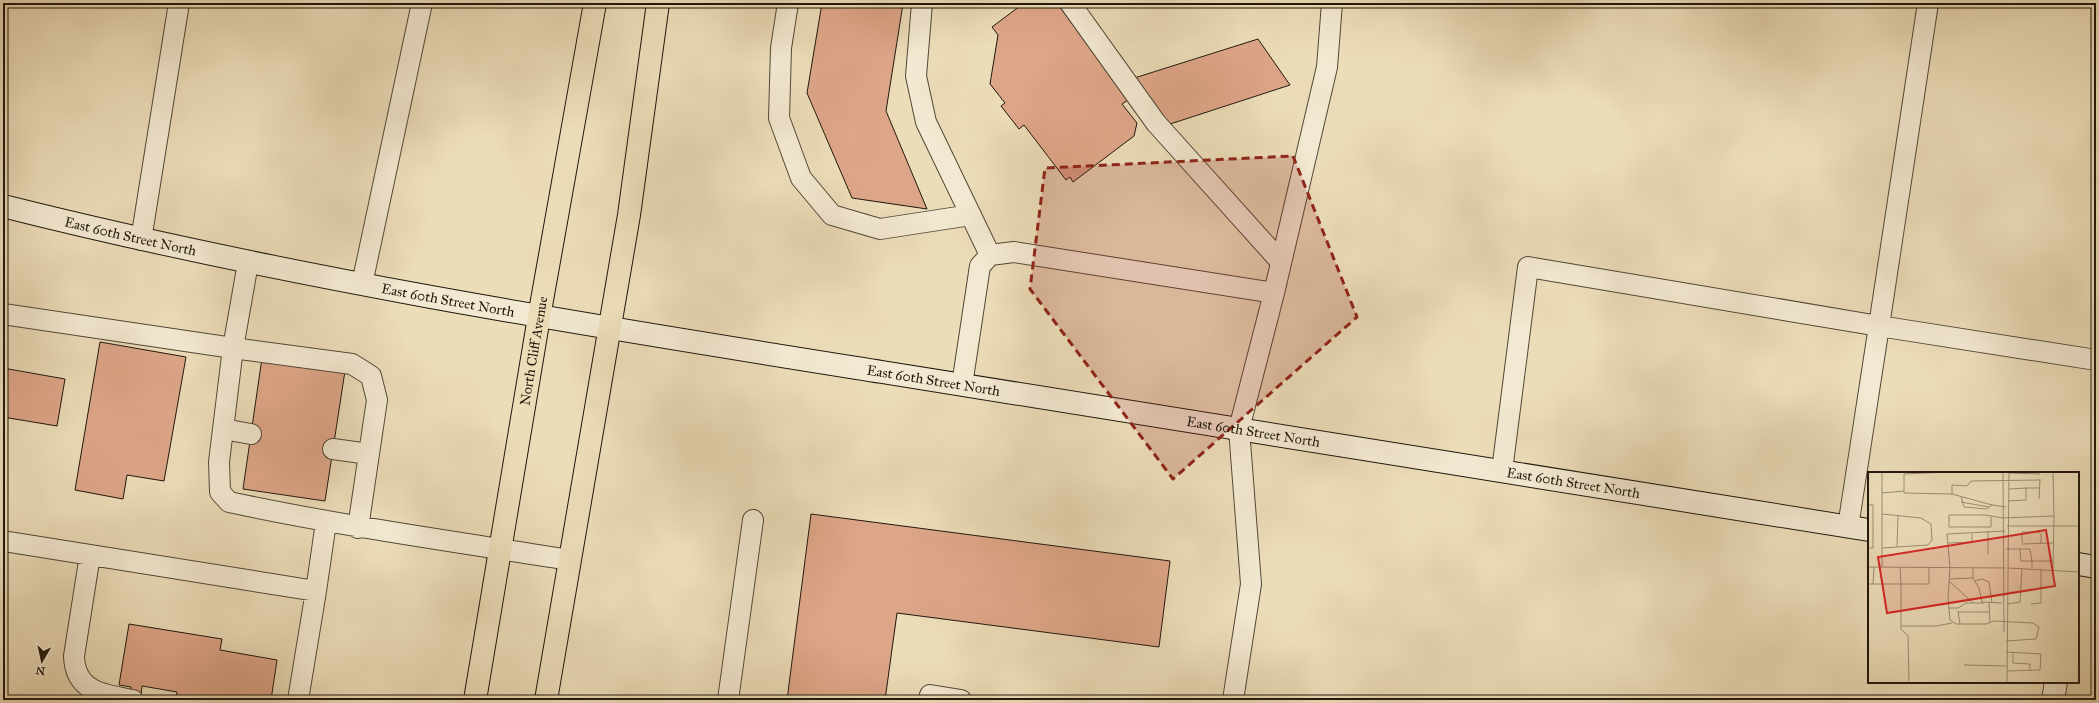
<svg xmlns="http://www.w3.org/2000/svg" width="2099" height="703" font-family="'IM FELL Great Primer',serif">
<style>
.building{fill:#dea689;stroke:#1f170c}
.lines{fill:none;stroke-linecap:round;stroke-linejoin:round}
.lane-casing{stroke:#524837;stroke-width:22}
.street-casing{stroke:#524837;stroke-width:24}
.secondary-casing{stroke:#1f170c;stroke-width:24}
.primary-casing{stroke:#1f170c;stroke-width:24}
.lane{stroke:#f3e9d2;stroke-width:20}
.street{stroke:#f3e9d2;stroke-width:22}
.secondary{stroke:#f3e9d2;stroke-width:22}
.primary{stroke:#ecddb9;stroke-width:22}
.marked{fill:#8f2418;fill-opacity:0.2;stroke:#8f2418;stroke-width:3;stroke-dasharray:8 5;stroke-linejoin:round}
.labels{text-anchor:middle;stroke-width:3;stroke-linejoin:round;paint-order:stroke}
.street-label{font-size:14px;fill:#1f170c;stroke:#f3e9d2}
.inset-road{fill:none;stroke:#9a8e74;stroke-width:1}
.view{fill:#d62828;fill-opacity:0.15;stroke:#d62828;stroke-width:2}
.inset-edge{fill:none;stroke:#1f170c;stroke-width:2}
</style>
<rect width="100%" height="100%" fill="#ecddb9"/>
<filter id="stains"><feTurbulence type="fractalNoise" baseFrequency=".005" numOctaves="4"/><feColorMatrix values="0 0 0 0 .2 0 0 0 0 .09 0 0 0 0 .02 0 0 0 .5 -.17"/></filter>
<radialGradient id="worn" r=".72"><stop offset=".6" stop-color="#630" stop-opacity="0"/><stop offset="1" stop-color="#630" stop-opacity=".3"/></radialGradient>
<path class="building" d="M822,3l81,1 -17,107 41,98 -75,-11 -45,-105z
M1024,3h33l71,97 -6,4 15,19 -3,13 -61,46 -3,-5 -4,3 -42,-55 -5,4 -18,-23 4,-3 -15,-19 8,-49 -6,-8z
M1258,39l32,46 -126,41 -36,-46z
M100,342l86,15 -22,124 -37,-6 -4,24 -48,-9z
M262,358l83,13 -20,130 -82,-12z
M3,368l62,11 -8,47 -54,-9z
M811,514l359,47 -11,86 -262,-34 -12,87h-98z
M129,624l93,15 -2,11 57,10 -6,40h-43l-20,-3 -1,3h-26l-5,-1 1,-7 -35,-6 -1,10 -11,-2 1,-7 -12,-2z"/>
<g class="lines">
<defs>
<path id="lane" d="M788,3l-7,45 -2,70 22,60 31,37 48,14 91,-14
M922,3l-6,73 10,46 64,133
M1070,3l86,120 125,139
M141,240l38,-237
M362,284l60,-281
M3,314l230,34 15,-85
M962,385l18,-119 10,-11 24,-3 260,41
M223,429l28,5
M333,449l36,5
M1502,471l26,-204 351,59 49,-323
M1848,527l31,-201 217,34
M358,528l19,-128 -6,-24 -19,-12 -119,-16 -14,114 1,30 9,10c113,24 227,40 341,58
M3,541l313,50 10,-69
M90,555l-16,101c1,36 30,39 59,44
M298,700l18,-109
M728,700l25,-180
M929,700l1,-5 31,5
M1233,700l18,-116 -12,-155 35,-136 53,-226 5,-64"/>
<path id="street" d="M2053,700l3,-18"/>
<g id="secondary">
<path id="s1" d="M3,206c290,73 584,119 879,166 329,53 658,105 987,158"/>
<path d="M2078,564l18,3"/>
</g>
<g id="primary">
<path id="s2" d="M475,700l64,-383 56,-314"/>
<path d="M546,700l83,-485 29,-212"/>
</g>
</defs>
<use href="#lane" class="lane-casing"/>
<use href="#street" class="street-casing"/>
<use href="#secondary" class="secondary-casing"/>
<use href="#primary" class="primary-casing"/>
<use href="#lane" class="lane"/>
<use href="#street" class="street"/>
<use href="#secondary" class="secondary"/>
<use href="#primary" class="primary"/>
</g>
<path class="marked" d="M1293,156l64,161 -184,162 -143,-190 15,-121z"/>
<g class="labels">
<g class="street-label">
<text dy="5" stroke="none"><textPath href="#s1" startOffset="131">East 60th Street North</textPath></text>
<text dy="5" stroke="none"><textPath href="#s1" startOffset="455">East 60th Street North</textPath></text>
<text dy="5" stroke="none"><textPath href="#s2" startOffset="354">North Cliff Avenue</textPath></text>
<text dy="5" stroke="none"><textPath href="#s1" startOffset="947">East 60th Street North</textPath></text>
<text dy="5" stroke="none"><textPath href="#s1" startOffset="1271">East 60th Street North</textPath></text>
<text dy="5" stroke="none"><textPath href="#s1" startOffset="1595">East 60th Street North</textPath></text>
</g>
</g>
<g transform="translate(1868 472)">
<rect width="211" height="211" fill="#ecddb9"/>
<path class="inset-road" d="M79,0l-43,2v19l48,1 40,11 14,2M135,0l1,160M141,1l31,1M158,16h13M14,21l22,-2M84,22v-9l15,1 4,-5 69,-1M93,24l3,11 23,2 5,-4M171,27l1,-20M140,29l18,-1v-12l-17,1M93,30l28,5M0,33h5v43h-5M123,45v10h-42v-12h36l18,3 51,-2 -1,-44M139,54h72M120,59v23M137,59l-58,3 3,34 -2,30 2,22 6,4h30l8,-3 39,2 6,4 -3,12 -30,2M80,71l24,-1v-8M154,71v-11h16l3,2v9M154,72l31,-1M29,75l1,-32M14,76l46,-3 4,-5 -1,-16 -10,-6 -39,-4M138,77h24l2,12h-11l-1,-12M0,95l138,1M14,95v-95M140,96l71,4M164,96v-7h21M185,98l1,-54M105,106l6,10 3,14 20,1M81,107l24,-1v-10M81,109l24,22M107,109l7,-2 7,3 3,21M0,112h5l1,-17M5,112h28l-1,-17M121,131l1,20M139,132l13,-2 2,-34M163,132l10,-1v-34M81,136h9l8,-5h18M90,139l2,13M90,140h31M33,154h35l16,-3M138,180l35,2 -1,16 -33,1M145,180v11l17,1v7M96,193l43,1M41,209l-1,-45 -7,-7v-45h28v-17M139,211l2,-211"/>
<path class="view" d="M178,58l9,56 -168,27 -9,-56z"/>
<rect width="211" height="211" class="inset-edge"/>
</g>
<rect width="2099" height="703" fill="none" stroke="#ecddb9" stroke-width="16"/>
<rect x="4" y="4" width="2091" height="695" fill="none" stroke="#1f170c" stroke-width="2"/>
<rect x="8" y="8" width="2083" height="687" fill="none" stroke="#1f170c"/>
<g transform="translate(42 661) rotate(189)" stroke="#f3e9d2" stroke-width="3" paint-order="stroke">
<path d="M0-3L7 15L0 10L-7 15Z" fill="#1f170c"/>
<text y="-6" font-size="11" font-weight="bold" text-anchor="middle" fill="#1f170c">N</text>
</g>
<rect width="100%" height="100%" filter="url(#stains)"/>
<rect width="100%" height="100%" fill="url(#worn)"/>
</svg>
